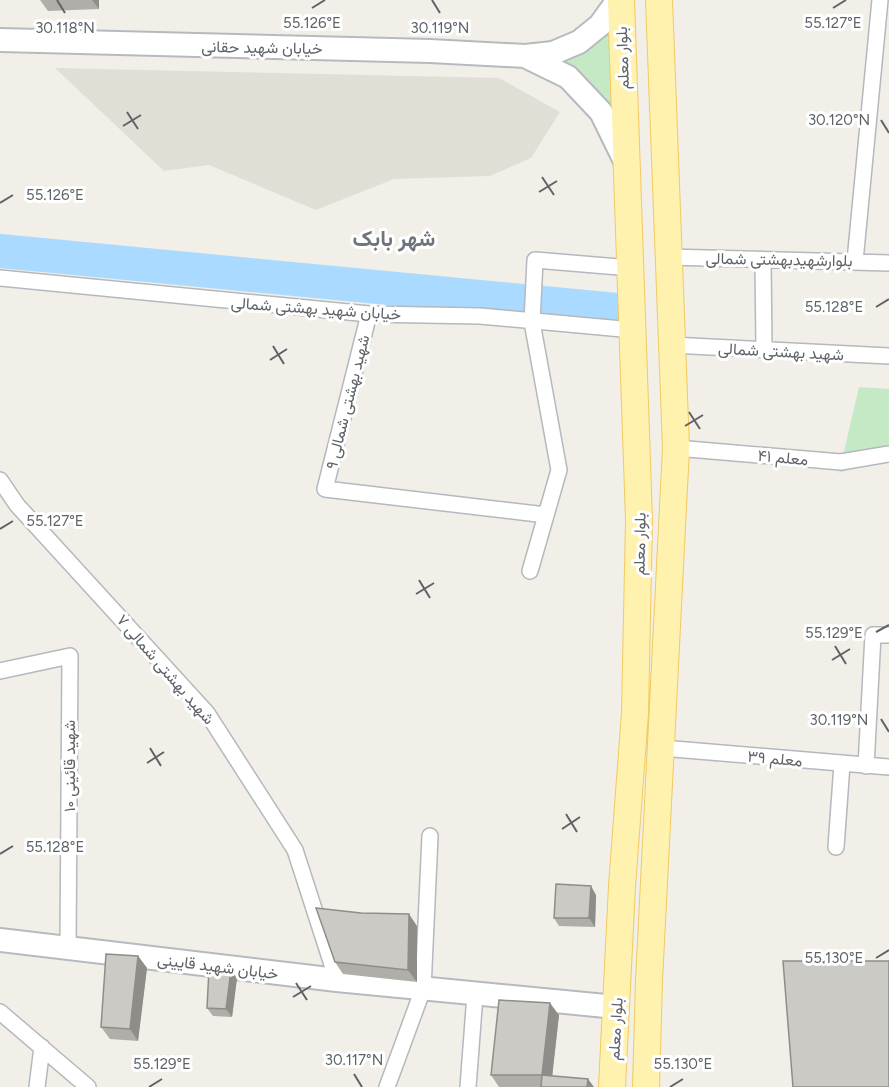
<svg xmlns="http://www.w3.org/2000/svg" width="889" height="1087" font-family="Figtree,Vazirmatn,sans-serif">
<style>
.education{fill:#e1ded6}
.green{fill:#c5e8c5}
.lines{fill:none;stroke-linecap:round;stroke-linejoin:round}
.river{stroke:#aadaff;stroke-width:34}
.street-casing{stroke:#b5b8bc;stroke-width:18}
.secondary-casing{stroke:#b6babf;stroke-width:26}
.primary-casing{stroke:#f2c960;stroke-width:28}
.street{stroke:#fff;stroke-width:15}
.secondary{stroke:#fff;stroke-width:22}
.primary{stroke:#fff2af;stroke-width:26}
.wall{fill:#afaea9}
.shaded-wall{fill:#8f8d8a}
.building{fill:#cccac5;stroke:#8f8d8a;stroke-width:1.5}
.ticks{fill:none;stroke:#5f6368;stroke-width:2}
.labels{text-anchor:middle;stroke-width:6;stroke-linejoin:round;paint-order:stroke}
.street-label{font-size:16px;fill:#5f6368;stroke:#fff}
.district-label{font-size:22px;font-weight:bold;fill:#70757a;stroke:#fff}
.ticks-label{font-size:15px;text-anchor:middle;fill:#5f6368;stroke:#fff;stroke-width:6;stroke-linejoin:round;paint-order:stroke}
</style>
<rect width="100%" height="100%" fill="#f1efe8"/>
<path class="education" d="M55,68l444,10 61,34 -29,46 -41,18 -96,3 -78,31 -107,-45 -45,6z"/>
<path class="green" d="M614,10l6,136 -66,-91z
M859,387l30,2v66l-50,18z"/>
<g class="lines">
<path class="river" d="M0,251l617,59"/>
<defs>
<path id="street" d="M668,257l221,6
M763,260l1,90
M855,261l25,-261
M0,278l369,36 111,2 153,14
M369,314l-44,175 221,26
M672,345l217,11
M676,448l165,14 48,-8
M0,480l17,25 190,208 88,137 42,130
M530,571l29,-101 -27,-148 3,-62 96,8
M0,671l70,-15 -2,291
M662,748l227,19
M866,766l7,-131h16
M836,847l6,-83
M0,1012l88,75
M37,1087l5,-40
M387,1087l36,-98 7,-153
M468,1087l7,-92"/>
<path id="secondary" d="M0,40l430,11 95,5 28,-3 26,-11 21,-17 18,-25
M525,56l43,21 33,35 24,49
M0,940l337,40 279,27"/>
<path id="primary" d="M612,1087l10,-201 13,-173 4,-193 -18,-520
M646,1087l3,-106 27,-533 -17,-448"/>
</defs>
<use href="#street" class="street-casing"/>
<use href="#secondary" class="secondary-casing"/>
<use href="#primary" class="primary-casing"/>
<use href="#street" class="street"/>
<use href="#secondary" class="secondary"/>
<use href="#primary" class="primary"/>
</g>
<path class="wall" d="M40,0h59v9l-51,2z
M596,895l-1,32 -36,-1 -5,-8z
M417,926v56l-74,-8 -8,-12z
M138,956l9,12 -9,73 -28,-2 -9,-12z
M231,970l6,8 -5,39 -19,-1 -6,-8z
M559,1015l-7,61 42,11h-95l-8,-12z"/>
<path class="shaded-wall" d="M92,0h7v9z
M591,886l5,9 -1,32 -6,-9z
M409,914l8,12v56l-9,-12z
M138,956l9,12 -9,73 -8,-12z
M231,970l6,8 -5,39 -6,-8z
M550,1003l9,12 -8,72 -9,-12z
M588,1079l6,8h-7z"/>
<path class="building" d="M556,884l35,2 -2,32h-35z
M316,908l45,5 48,1 -1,56 -73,-8z
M106,954l32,2 -8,73 -29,-2z
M783,961h106v126h-96z
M209,969l22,1 -5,39 -19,-1z
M499,1000l51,3 -8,72h-51z
M542,1075l46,4 -1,8h-46z"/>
<path class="ticks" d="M57,0l8,13M432,0l8,13M312,8l13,-8M833,8l13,-8M127,112l11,17M881,120l8,13M123,126l18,-11M542,177l12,18M539,192l18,-11M0,203l13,-8M876,307l13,-8M273,346l11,18M270,360l17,-11M689,412l11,17M685,426l18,-11M0,529l13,-8M419,580l11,18M416,594l18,-11M876,632l13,-7M835,646l11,18M832,660l18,-11M881,719l8,13M150,748l11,18M147,763l17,-11M566,814l11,18M562,829l18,-12M0,854l13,-8M876,958l13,-8M296,983l11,17M293,997l18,-11M354,1074l8,13M149,1087l13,-8M670,1087l13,-8"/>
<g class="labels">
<g class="street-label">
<text transform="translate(262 47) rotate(1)" y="6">خیابان شهید حقانی</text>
<text transform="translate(622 58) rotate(-92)" y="6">بلوار معلم</text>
<text transform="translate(779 259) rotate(1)" y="6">بلوارشهیدبهشتی شمالی</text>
<text transform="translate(316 308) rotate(4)" y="6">خیابان شهید بهشتی شمالی</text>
<text transform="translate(781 351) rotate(3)" y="6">شهید بهشتی شمالی</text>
<text transform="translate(347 402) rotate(-76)" y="6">شهید بهشتی شمالی ۹</text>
<text transform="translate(783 457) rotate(5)" y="6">معلم ۴۱</text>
<text transform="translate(639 544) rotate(-89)" y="6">بلوار معلم</text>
<text transform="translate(166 669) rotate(49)" y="6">شهید بهشتی شمالی ۷</text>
<text transform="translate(775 758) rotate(5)" y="6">معلم ۳۹</text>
<text transform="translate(69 766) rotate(-90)" y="6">شهید قائینی ۱۰</text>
<text transform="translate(218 966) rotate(7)" y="6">خیابان شهید قایینی</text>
<text transform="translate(615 1029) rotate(-87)" y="6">بلوار معلم</text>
</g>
<g class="district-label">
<text x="394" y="246">شهر بابک</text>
</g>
</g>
<g class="ticks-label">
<text x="312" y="28">55.126°E</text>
<text x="833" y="28">55.127°E</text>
<text x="65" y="33">30.118°N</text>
<text x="440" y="33">30.119°N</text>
<text x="839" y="125">30.120°N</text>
<text x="55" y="200">55.126°E</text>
<text x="834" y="312">55.128°E</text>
<text x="55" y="526">55.127°E</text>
<text x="834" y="638">55.129°E</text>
<text x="839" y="725">30.119°N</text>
<text x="55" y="852">55.128°E</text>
<text x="834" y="963">55.130°E</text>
<text x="354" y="1065">30.117°N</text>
<text x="162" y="1069">55.129°E</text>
<text x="683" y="1069">55.130°E</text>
</g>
</svg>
